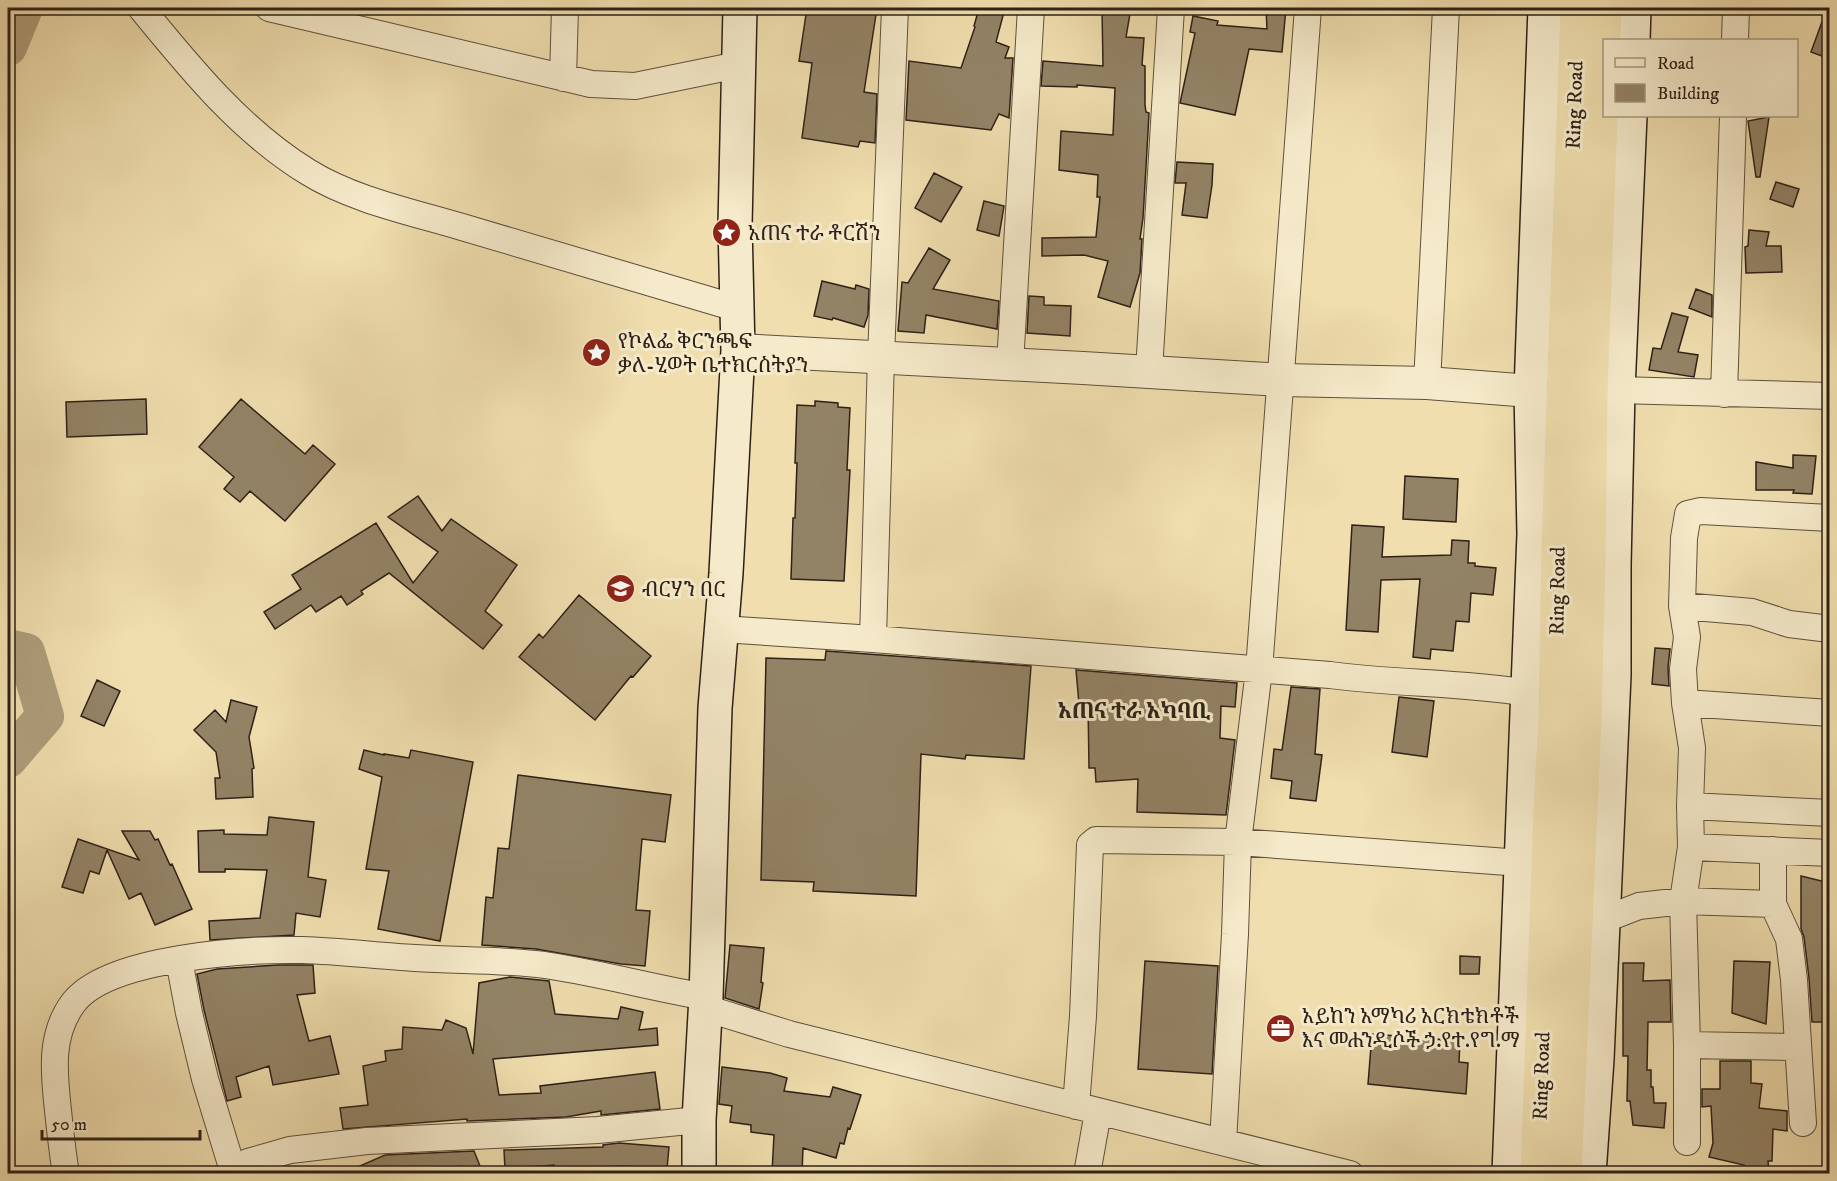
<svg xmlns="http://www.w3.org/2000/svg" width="1837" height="1181" font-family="'IM FELL DW Pica','Noto Serif Ethiopic',serif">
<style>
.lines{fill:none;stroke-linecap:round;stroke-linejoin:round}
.river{stroke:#ae9e7b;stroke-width:38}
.building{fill:#938366;stroke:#2e2118;stroke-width:1.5}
.minor-casing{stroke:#5e503e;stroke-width:28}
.tertiary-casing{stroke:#5e503e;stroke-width:34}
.secondary-casing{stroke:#2e2118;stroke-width:36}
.trunk-casing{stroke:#2e2118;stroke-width:36}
.minor{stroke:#f5eaca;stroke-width:26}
.tertiary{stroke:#f5eaca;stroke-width:32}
.secondary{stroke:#f5eaca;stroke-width:33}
.trunk{stroke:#f0deae;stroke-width:33}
.labels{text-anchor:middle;stroke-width:6;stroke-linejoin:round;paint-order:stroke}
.street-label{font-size:21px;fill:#2e2118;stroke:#f5eaca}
.poi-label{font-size:21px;fill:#2e2118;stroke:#f5eaca;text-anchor:start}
.neighbourhood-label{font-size:22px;font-weight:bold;fill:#2e2118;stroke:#f5eaca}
</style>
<rect width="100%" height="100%" fill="#f0deae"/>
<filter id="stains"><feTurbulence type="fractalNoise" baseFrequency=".00333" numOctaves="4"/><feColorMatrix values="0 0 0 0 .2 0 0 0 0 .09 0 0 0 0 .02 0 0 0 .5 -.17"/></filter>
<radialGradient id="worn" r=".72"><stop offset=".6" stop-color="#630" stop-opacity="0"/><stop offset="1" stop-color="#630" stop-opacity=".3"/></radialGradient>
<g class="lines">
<path class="river" d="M8,47l16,-39
M8,648l18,4 19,64 -37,43"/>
</g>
<path class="building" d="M807,8h70l-13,84 13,2 -2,49 -15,-2 -2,6 -56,-9 10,-75 -13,-2z
M979,8h26l-9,34 13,5 -4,11h8l-4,60 -10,-4 -8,16 -85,-10 3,-59 52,7 14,-41 -1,-1z
M1102,8h29l-5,29 18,1 -2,27 3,1v39l1,7 3,1 -1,19 -5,86 -3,21h2l-2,34 -10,34 -32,-10 10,-36 -24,-6 -42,1v-18l54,-1 4,-40h-3l1,-22 -39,-5 2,-39 52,4 2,-47 -38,-3v2l-36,-1 2,-25 60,5z
M1266,8h20l-4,44 -33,-3 -14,66 -55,-12 15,-70 -5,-1 3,-16 25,5 -1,4 50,4z
M1827,8h3v51l-19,-7z
M1769,117l-9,60h-4l-8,-56z
M1177,162l36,2 -1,21 -5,33 -25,-3 4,-32h-11z
M934,173l28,14 -21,35 -26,-14z
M1776,182l23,7 -6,18 -23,-8z
M984,201l20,5 -5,30 -22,-6z
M1749,230l20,2 -3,14h15l1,26 -36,1 -1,-26 3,-1z
M929,248l21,12 -17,29 66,12 -2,28 -71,-14 -2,18 -26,-2 4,-49 6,1z
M822,281l33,8 1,-4 13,4 -1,26 -4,12 -31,-9 -1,2 -18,-4z
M1696,289l16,6v22l-23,-9z
M1029,296l15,1v8l27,1 -1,30 -43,-3z
M1672,313l16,4 -10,35 20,3 -4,22 -45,-7 4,-22 8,1z
M146,399l1,35 -80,3 -1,-35z
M241,399l64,55 8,-9 22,19 -50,57 -35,-30 -10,11 -16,-13 10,-12 -35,-30z
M815,401l23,2v4l12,1 -3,62h3l-6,111 -53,-2 2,-61h2l2,-55h-2l2,-58 18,1z
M1793,455l23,1 -4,38 -19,-1 1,-3h-38v-28l37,6z
M1405,476l53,3 -2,43 -53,-3z
M418,496l24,35 9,-12 66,46 -32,46 17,14 -19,24 -94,-76 -28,18 2,3 -16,11 -6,-9 -25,16 -5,-7 -36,24 -11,-17 37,-23 -9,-14 84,-52 37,60 25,-31 -50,-35z
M1352,525l32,2 -2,30 69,-2 1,-15 17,1 -1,22h7v3l21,2 -3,27 -22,-2 -2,29 -13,-1 -3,30 -22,-2 -1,10 -17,-2 7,-78 -39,1 -3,52 -32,-2z
M579,595l72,61 -18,21 -2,-1 -36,44 -76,-63 20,-23 4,4z
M1655,648l15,1 -2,18 1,19 -17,-2z
M826,651l205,15 -7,93 -58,-4 -1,4 -44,-5 -5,142 -103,-5 1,-9 -53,-2 5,-222 59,2z
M1076,670l161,13 -2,24 -14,-1 -1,32 15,2 -9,75 -89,-3 1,-33 -42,3 -1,-14h-6l-1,-65 -9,1z
M97,680l23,11 -16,35 -23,-10z
M1291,687l29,2 -5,65 7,1 -6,46 -26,-3 2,-17 -21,-3 3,-29 8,1z
M1399,697l35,4 -7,56 -35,-5z
M231,700l26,7 -8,30 5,31 -2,1 1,28 -37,2 -1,-21h5l-4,-26 -22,-22 21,-20 11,12z
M364,750l20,5v-1l25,4 2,-8 62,12 -33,179 -62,-12 11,-58 -23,-2 16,-92 -23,-8z
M518,775l153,20 -6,47 -23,-3 -6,71 14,1 -5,55 -24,-2 -85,-15 -54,-4 4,-48 7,1 5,-50 11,1z
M269,817l45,5 -6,55 18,3 -6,37 -24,-4 -2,22 -84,5 -1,-19 51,-3 7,-48 -42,-1v3h-26l-1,-41 26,-1v4l43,1z
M122,831h28l5,9 3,-1 12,26 2,-1 20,45 -37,16 -14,-32 -12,6 -22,-49 -8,24 -9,-3 -7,22 -21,-6 16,-48 61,21z
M1801,876l29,7v139h-18l-3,-44 -5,-41 -3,-8z
M730,945l34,3 -3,34 2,1 -4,26 -34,-11z
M1460,956l20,1 -1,17h-19z
M1145,961l73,5 -6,108 -74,-5z
M1734,961l36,1 -4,62 -34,-11z
M1623,963h21l-1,18 27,-1 1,42h-23l-1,48h4v17h2l1,16h12l-2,25 -31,-3 -3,-24h-3l1,-45h-5z
M278,965h35l2,28 -18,2 12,46 21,-5 9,38 -66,11 -4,-19 -33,11 5,20 -14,4 -23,-91 -7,-36 20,-5z
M510,977l39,4 6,33 63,5 3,-12 22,5 -4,18 18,-2 1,17 -165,14 6,36 42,-2 -1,-7 115,-14 5,37 -59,6v-4l-35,6 -99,4v-2l-124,10 -3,-21 28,-3 -5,-39 23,-5 -1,-10 17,-2 1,-22 39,3 4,-10 20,8 7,26 6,-71z
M1372,1034l88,7 -1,21 9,1 -2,31 -98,-10z
M1720,1061h31v22l11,1 -3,24 28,3v20l-14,-2 -1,32h-4l1,12h-25v-8l-35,-8 4,-14 -2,-37 -9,1v-18h18z
M722,1067l48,6 17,5 -3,13 46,6 3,-10 28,8 -11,34 -2,-1 -4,16 -4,-1 -4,15 -33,-10 -1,25h-30l2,-38 -23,-3v-7l-21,-3 2,-16 -13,-2z
M619,1143l50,4 -2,22 -47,-3 -24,2h-3l1,5h-40v-8l-49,4 -1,-19 99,-3v-2z
M474,1151l8,20 -19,1 -3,-6 -16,7h-100l41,-18z"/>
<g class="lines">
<defs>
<path id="minor" d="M141,8c49,60 100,123 167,164 45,28 104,40 154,55 91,27 183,54 274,81
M269,8l322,76 44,2 103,-21
M1735,40l1,-32
M563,78l2,-70
M1010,364l21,-356
M1149,371l22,-363
M1427,383l19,-375
M1618,390l212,6
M1724,394l9,-278
M1682,606l70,6 37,12 41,5
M722,629l151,10 457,36c66,9 133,7 198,18
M873,639l8,-282 14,-349
M1685,703l145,10
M1690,806l140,7
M1691,847l139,6
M1773,850v54l16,35 5,41 9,143
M1603,920l36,-14 44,-5 90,3
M179,960l10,53 16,66 29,95
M705,1008l84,26 561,140
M1687,1045l111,2
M1076,1106l7,-90 7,-171 6,-5 142,2 283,21
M1223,1142l12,-208 3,-92 21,-172 49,-662
M1687,1142v-97l-4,-144 8,-54 -1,-41 2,-58 -7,-45 -2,-34 4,-32 -5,-31 2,-68 4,-24 13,-3 129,7
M233,1170l15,-8 42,-12 77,-9 231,-11 101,-10
M66,1174c-3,-18 -5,-36 -7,-54 -4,-40 -12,-83 15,-118 36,-45 173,-53 228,-52 38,1 76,6 113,8 45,3 91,1 136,8 52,8 103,22 155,31
M1087,1174l11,-62"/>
<path id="tertiary" d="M738,350l345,18 199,12 145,3 104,8"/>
<path id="secondary" d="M1633,40l1,-32
M699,1174v-54l7,-123 9,-289 11,-135 12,-223 -3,-125 5,-217
M1509,1174l25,-640 -3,-143 14,-383
M1589,1174l8,-115 17,-384v-110l4,-175 12,-274"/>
<path id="trunk" d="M1537,1174l13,-363 5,-94 3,-170 19,-539
M1565,1174l20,-455 4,-165 2,-164 14,-382"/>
</defs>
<use href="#minor" class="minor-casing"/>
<use href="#tertiary" class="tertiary-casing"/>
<use href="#secondary" class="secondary-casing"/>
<use href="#trunk" class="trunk-casing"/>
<use href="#minor" class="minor"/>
<use href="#tertiary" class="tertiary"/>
<use href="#secondary" class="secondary"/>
<use href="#trunk" class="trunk"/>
</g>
<defs>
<symbol id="sight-disc" viewBox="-11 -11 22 22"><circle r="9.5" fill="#8f2418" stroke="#f5eaca"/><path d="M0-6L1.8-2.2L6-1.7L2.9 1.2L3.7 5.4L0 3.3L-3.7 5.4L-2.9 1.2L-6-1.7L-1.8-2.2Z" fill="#fff"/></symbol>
<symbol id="school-disc" viewBox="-11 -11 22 22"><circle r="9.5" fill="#8f2418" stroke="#f5eaca"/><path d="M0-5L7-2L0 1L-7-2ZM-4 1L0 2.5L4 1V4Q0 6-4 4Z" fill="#fff"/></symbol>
<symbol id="office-disc" viewBox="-11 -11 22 22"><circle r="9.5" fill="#8f2418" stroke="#f5eaca"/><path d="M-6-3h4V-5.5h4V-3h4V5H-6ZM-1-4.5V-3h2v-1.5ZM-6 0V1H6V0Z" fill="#fff"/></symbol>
</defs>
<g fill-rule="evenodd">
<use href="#sight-disc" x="710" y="216" width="33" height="33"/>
<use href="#sight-disc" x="580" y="336" width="33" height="33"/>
<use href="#school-disc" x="604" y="572" width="33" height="33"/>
<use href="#office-disc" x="1264" y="1012" width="33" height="33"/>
</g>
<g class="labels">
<g class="street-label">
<text transform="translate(1574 105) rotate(-88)" y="7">Ring Road</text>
<text transform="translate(1557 591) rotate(-89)" y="7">Ring Road</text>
<text transform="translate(1541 1076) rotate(-88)" y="7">Ring Road</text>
</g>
<g class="poi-label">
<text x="748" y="240">አጠና ተራ ቶርሽን</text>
<text x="618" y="348">የኮልፌ ቅርንጫፍ<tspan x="618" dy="24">ቃለ-ሂወት ቤተክርስትያን</tspan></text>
<text x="642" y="596">ብርሃን በር</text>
<text x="1302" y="1023">አይከን አማካሪ አርክቴክቶች<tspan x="1302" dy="24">እና መሐንዲሶች ኃ.የተ.የግ.ማ</tspan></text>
</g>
<g class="neighbourhood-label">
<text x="1134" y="718">አጠና ተራ አካባቢ</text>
</g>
</g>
<rect width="1837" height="1181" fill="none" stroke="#f0deae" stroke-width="30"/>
<rect x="9" y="9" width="1819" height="1163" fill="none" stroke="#2e2118" stroke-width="3"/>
<rect x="15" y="15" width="1807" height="1151" fill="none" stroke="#2e2118" stroke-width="1.5"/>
<rect x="1603" y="39" width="195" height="78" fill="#f5eaca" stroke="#a59a83" stroke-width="1.5"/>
<rect x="1615" y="58" width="30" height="9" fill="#f5eaca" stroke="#a59a83" stroke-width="1.5"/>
<text x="1657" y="69" font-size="18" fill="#2e2118">Road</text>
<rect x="1615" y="84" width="30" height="18" fill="#938366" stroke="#a59a83" stroke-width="1.5"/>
<text x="1657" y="99" font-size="18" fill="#2e2118">Building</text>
<path d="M42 1130v9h158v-9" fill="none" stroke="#2e2118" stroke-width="3"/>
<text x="51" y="1130" font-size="18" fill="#2e2118" stroke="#f5eaca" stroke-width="4.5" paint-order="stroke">50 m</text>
<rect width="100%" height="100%" filter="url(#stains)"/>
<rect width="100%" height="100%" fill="url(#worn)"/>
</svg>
